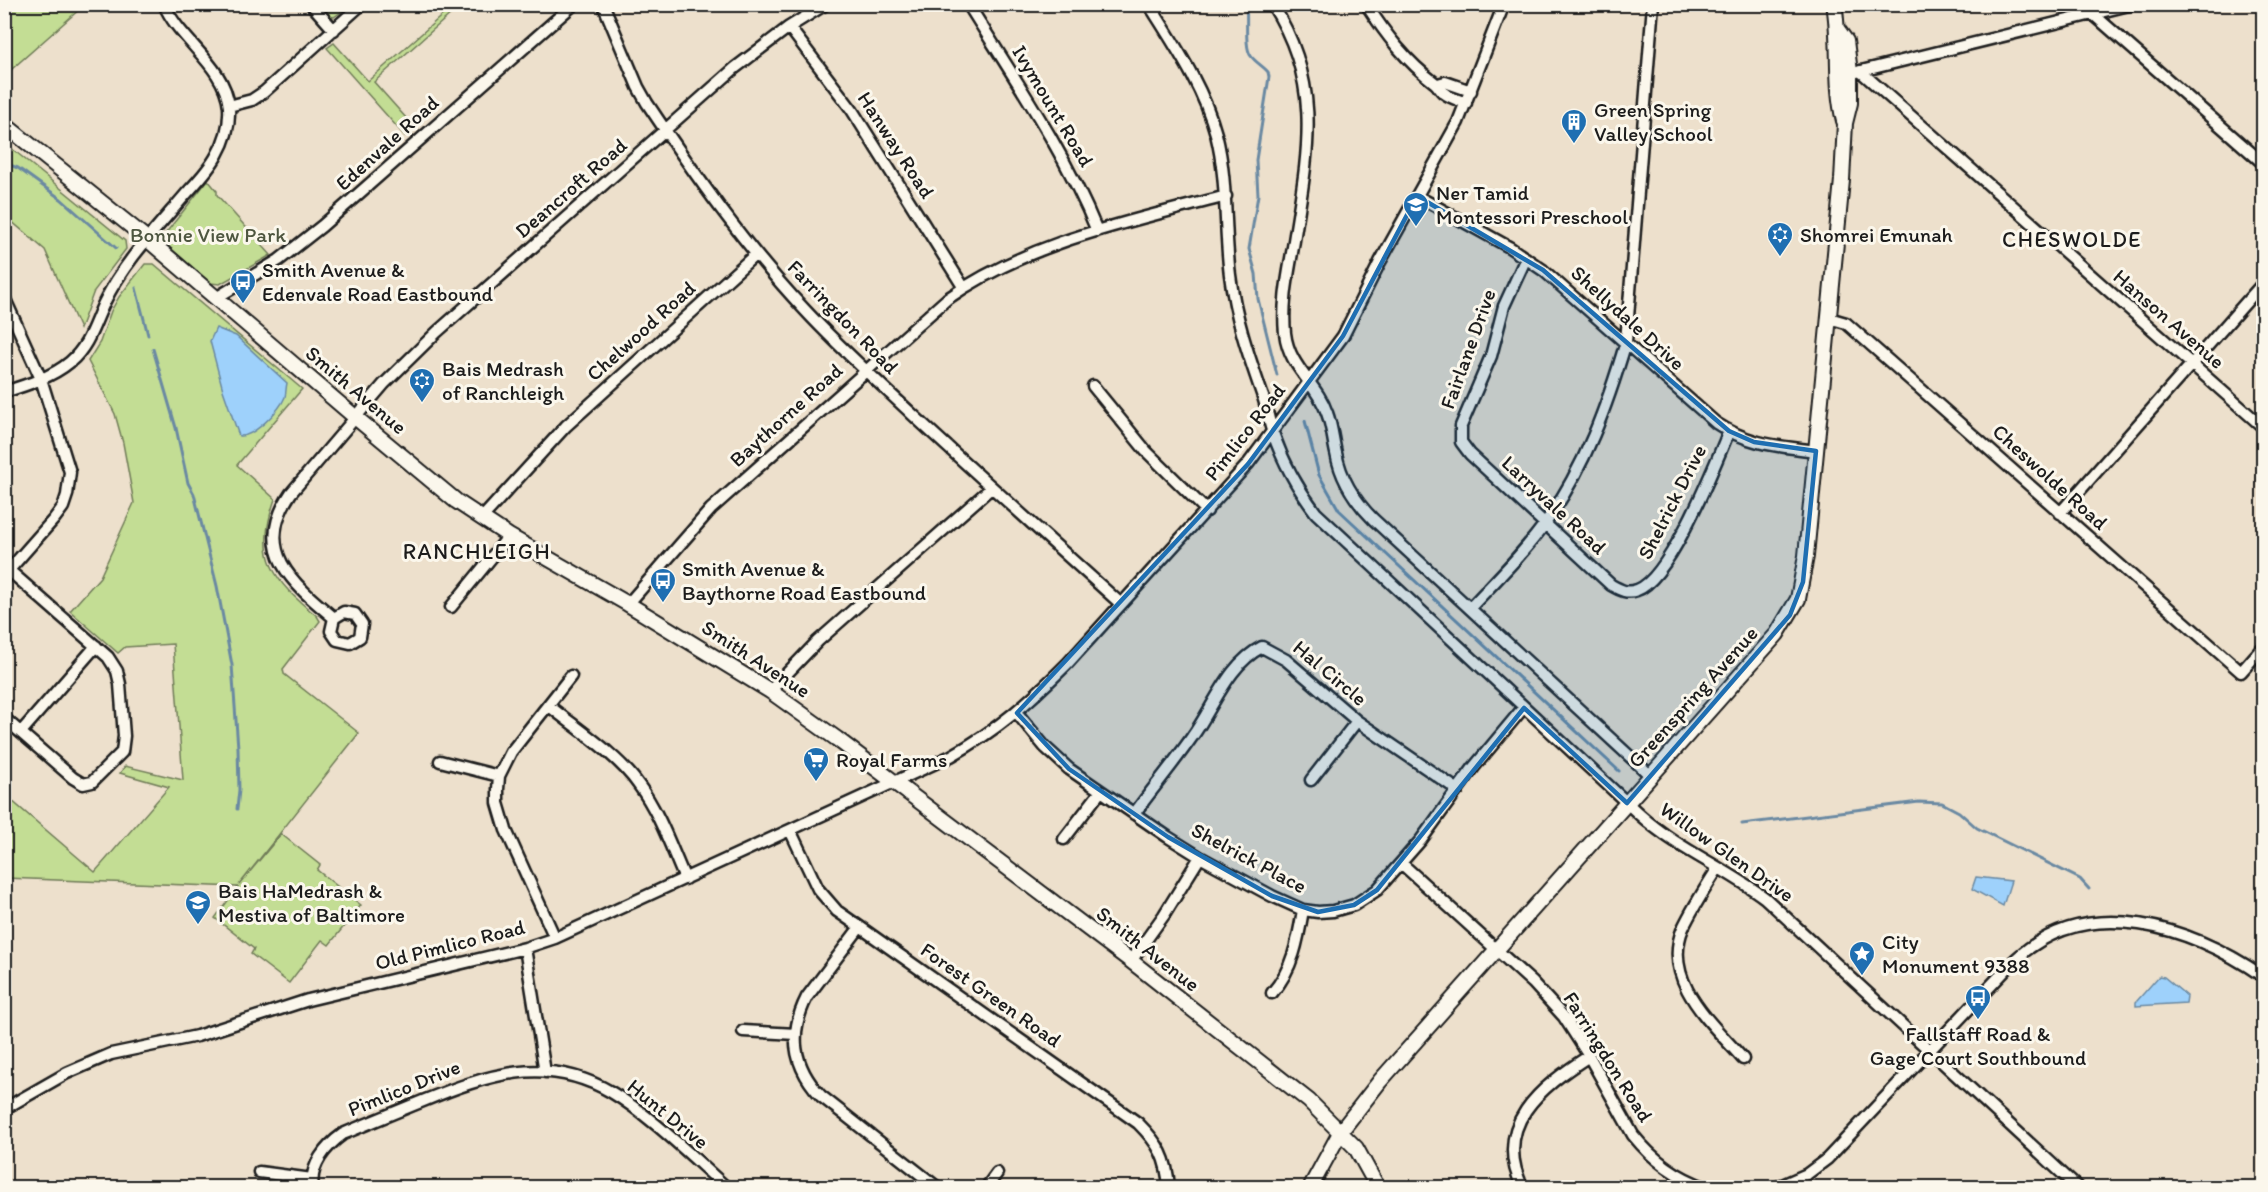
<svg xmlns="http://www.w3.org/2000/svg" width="2268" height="1192" font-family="Itim,sans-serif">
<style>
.green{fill:#c3dd94;stroke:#707c58;stroke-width:1.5}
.water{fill:#9ed1fb;stroke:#6a89a2;stroke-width:1.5}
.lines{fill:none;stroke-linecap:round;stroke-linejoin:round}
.stream{stroke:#6a89a2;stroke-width:3}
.minor-casing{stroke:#1c1c1c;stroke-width:15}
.major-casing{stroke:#1c1c1c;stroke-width:18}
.minor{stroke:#fbf7ec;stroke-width:10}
.major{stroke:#fbf7ec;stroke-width:14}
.marked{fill:#1f6fb2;fill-opacity:0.2;stroke:#1f6fb2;stroke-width:4.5;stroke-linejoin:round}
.labels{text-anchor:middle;stroke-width:6;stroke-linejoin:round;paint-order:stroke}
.street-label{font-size:21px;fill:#1c1c1c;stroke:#fbf7ec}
.poi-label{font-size:21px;fill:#1c1c1c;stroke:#fbf7ec;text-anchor:start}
.park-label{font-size:21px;fill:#4e5640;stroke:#fbf7ec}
.neighbourhood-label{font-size:22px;letter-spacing:1.5px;fill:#1c1c1c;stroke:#fbf7ec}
</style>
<rect width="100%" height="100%" fill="#ede0cc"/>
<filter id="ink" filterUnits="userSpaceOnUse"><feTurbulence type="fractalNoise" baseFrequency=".0167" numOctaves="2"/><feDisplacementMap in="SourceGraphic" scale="12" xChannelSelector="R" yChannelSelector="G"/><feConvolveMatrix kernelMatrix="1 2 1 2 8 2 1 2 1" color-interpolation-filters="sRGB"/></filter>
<g filter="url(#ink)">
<path class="green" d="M5,4h76v4l-76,67z
M455,4l6,1 -87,77 41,46 -10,8 -78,-88 7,-5 34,38z
M318,5h33l-17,12 -5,-1z
M5,143l120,98 1,8 -32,42 -14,38 -35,-79 -34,-29 -6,-3z
M208,180l9,11v4l54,60 -51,29 -10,-1 -44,-39 -1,-10z
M145,264h9l148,125 -65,76 38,34c-20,58 -3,81 42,117l3,5 -37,48 1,5 75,59 -120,152 42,-51 39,31 -3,5 44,35 -32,40 -7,-5 -33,43 -38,-29 3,-5 -39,-31 23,-31 -233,-9v-83l90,77 74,-85 -49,-14 5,-7 58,14 -10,-136 -48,3 -7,6 -48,-42 30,-34 34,-74 -11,-60 -8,-29 -27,-53 12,-19 11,-31 8,-14z"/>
<path class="water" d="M216,328l20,8 51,47c-1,4 -1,10 -2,14 -5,13 -32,41 -46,39l-16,-46 -13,-49z
M1976,877l35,4 -8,25 -31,-17z
M2159,976l5,1 23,19 -1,7 -50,3v-4z"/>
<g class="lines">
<path class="stream" d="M1246,4c2,13 -2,44 5,52 4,6 12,10 17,16l1,5 -13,83 2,35 -9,54 7,25 2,25 19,76
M4,163l14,5 43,31 55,49
M136,288l12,47
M153,349l23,79 12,55 6,11 23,92 15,79 6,83 1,42 -2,19
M1305,421l14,54 20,35 280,261
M1742,824l177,-22 23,1 17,9 18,16 103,51 9,10"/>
<defs>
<path id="minor" d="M311,4l23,26
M603,4l35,83 9,16c48,72 98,143 157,206 34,37 72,71 108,105 69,64 139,127 209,190
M968,4c46,74 96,146 129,227
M1149,4c26,42 54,82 67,130 12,47 8,93 14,141 5,41 18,79 32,119 5,12 6,26 11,39 10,29 25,56 43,80l324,302c39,35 84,52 125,83l313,290
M1272,4c53,83 35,153 21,243 -5,29 -11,57 -8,86 4,35 32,50 42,80 5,13 6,27 9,40 5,27 18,47 37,66l278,257
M1366,4c20,31 40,57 69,79 4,3 5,8 9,10 6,5 15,7 22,10
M2093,14l171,150
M789,27l63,83 112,178
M1860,71l404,357
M1857,72l276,-68
M1438,84l7,-2 26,9
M229,106l23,-6 12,-8 98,-88
M1417,196l92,51 34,23 173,153c33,22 62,23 100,28
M1526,258l-22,48 -13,50 -30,70v16l9,12 141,131c9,5 16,9 26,5 33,-11 78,-126 92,-159
M4,297l37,82 29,93 -3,23 -4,12 -9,12 -45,51
M216,298l63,-38 43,-34 252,-222
M1829,318l17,5 395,349 23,-26
M1093,386l53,65 61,60
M4,392c23,-7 48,-15 66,-30 19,-16 24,-38 34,-59 19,-40 53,-75 82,-109 11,-12 23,-24 31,-39 8,-14 13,-32 12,-48 -4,-42 -50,-66 -65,-103
M2060,513l204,-231
M481,519l85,-93 190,-172
M4,566l104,91 9,14 3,13 4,52 -2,16 -30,30 -9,2 -10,-6 -69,-60
M628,604l83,-95 236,-210c83,-58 182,-77 279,-103
M451,607l58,-71
M1470,608c26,-28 54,-55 76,-86 39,-55 61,-116 80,-180l27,-338
M334,618l-3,13 6,9 13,3 10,-6 2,-13 -7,-10 -11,-2 -10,6c-42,-35 -82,-68 -43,-125l93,-109 53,-52 298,-264 54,-41 37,-23
M770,691l48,-50 173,-153
M548,705c28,23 70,50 90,79 21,28 33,63 47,95
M1017,713l28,34 24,22 99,68 32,20 72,39 31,14 15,2 15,-1 21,-6 23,-15 44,-50 53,-73 50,-60
M21,732l75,-86
M440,761l59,15
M1311,780l46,-59
M1134,814c19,-26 40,-51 58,-77 22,-30 36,-73 70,-90l24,13 71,61 101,69
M790,830l28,59 19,22 23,16 278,196c21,21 29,35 31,65
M1064,839l37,-48
M1401,863l132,120 31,34 25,39 44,79c21,26 43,42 74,53
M1718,868c-12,19 -25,39 -35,60 -22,53 29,95 60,131
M860,927l-53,70c-19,37 -14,69 14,99l117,92
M555,938l-49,-108 -8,-27v-14l1,-13 12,-24 60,-76
M525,948l20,124
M1131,961l33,-46 36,-58
M1272,993c21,-24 26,-53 31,-83
M743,1031l53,3
M4,1109l63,-36 44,-19 86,-18 111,-36 217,-52 30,-10 396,-182c48,-27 78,-54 117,-93l180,-199 95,-128 37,-74 78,-140 46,-118
M259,1172l53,7
M313,1188c-4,-22 13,-42 30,-54 26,-11 53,-22 80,-33 64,-26 122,-47 188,-9 39,23 81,65 116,96
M986,1188l11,-15
M1523,1188c-32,-63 18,-101 66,-132
M1775,1188l32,-14 20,-15 189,-200c72,-67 175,-32 248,18"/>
<path id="major" d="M1834,4c7,39 0,79 10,117
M4,124l143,115 208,178 101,84 53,35 119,68 142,87 67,48 294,222 178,140 47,47 22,40
M1310,1188l31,-57 39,-50 397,-447 21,-35 8,-43 36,-376 3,-57 5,-20v-31l-4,-31 -8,-11"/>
</defs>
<use href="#minor" class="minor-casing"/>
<use href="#major" class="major-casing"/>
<use href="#minor" class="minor"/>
<use href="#major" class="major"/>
</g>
</g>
<path class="marked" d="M1417,196l126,74 186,161 25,11 62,9 -13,131 -13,33 -163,188 -103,-95 -147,182 -23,15 -36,7 -46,-16 -104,-59 -99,-68 -52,-56 231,-249 95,-128z"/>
<defs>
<symbol id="building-pin" viewBox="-11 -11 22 30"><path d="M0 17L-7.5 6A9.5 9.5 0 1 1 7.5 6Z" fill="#1f6fb2" stroke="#fbf7ec"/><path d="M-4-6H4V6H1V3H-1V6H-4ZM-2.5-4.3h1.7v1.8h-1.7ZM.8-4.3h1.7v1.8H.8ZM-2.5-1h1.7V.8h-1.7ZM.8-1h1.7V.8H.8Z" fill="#fff"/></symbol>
<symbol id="school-pin" viewBox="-11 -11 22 30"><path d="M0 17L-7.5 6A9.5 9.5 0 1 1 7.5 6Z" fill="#1f6fb2" stroke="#fbf7ec"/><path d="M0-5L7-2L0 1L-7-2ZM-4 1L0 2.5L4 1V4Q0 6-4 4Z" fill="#fff"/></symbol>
<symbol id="synagogue-pin" viewBox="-11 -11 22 30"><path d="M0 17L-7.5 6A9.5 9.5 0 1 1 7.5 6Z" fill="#1f6fb2" stroke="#fbf7ec"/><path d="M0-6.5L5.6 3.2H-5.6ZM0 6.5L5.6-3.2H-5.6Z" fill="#fff"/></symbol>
<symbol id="bus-pin" viewBox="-11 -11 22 30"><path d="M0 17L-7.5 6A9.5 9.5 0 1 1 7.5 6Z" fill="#1f6fb2" stroke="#fbf7ec"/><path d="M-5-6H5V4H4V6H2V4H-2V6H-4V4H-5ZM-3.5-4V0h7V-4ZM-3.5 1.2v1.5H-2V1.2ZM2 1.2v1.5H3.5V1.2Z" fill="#fff"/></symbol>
<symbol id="supermarket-pin" viewBox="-11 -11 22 30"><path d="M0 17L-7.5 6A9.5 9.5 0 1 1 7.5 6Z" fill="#1f6fb2" stroke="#fbf7ec"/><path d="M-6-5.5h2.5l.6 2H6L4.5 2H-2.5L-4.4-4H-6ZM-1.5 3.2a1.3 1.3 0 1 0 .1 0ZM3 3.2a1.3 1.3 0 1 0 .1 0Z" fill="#fff"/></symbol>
<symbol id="sight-pin" viewBox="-11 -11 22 30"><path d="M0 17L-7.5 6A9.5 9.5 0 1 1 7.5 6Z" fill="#1f6fb2" stroke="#fbf7ec"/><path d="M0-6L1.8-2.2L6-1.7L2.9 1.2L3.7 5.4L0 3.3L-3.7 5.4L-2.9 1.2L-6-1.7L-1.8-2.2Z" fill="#fff"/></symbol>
</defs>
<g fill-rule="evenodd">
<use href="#building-pin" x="1559" y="107" width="30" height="40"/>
<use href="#school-pin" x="1401" y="190" width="30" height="40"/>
<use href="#synagogue-pin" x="1765" y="220" width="30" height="40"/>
<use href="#bus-pin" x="228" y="267" width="30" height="40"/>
<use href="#synagogue-pin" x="407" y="366" width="30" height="40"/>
<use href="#bus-pin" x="648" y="566" width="30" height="40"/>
<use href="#supermarket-pin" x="801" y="745" width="30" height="40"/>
<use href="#school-pin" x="183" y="888" width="30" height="40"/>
<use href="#sight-pin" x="1847" y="939" width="30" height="40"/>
<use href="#bus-pin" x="1963" y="983" width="30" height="40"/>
</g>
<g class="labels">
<g class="street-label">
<text transform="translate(1053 106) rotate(59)" y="7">Ivymount Road</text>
<text transform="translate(387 143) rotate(-42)" y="7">Edenvale Road</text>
<text transform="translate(896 145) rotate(57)" y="7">Hanway Road</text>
<text transform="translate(571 188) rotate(-41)" y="7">Deancroft Road</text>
<text transform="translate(843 317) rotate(46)" y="7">Farringdon Road</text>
<text transform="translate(1628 318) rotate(42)" y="7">Shellydale Drive</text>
<text transform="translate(2169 319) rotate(41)" y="7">Hanson Avenue</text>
<text transform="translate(641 331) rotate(-42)" y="7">Chelwood Road</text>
<text transform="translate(1468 349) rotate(-70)" y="7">Fairlane Drive</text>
<text transform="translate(356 390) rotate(40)" y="7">Smith Avenue</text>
<text transform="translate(786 415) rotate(-42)" y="7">Baythorne Road</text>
<text transform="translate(1245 432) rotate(-52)" y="7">Pimlico Road</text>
<text transform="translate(2050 477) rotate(42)" y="7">Cheswolde Road</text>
<text transform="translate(1672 502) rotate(-63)" y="7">Shelrick Drive</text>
<text transform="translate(1554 505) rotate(43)" y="7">Larryvale Road</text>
<text transform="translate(756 659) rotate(33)" y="7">Smith Avenue</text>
<text transform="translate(1330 673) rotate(40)" y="7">Hal Circle</text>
<text transform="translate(1693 697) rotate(-48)" y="7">Greenspring Avenue</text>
<text transform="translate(1727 852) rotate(35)" y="7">Willow Glen Drive</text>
<text transform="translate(1249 858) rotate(28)" y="7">Shelrick Place</text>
<text transform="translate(450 945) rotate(-14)" y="7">Old Pimlico Road</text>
<text transform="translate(1148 949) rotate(38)" y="7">Smith Avenue</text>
<text transform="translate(991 995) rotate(35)" y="7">Forest Green Road</text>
<text transform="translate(1608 1057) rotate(58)" y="7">Farringdon Road</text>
<text transform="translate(404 1088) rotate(-22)" y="7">Pimlico Drive</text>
<text transform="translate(668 1114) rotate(39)" y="7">Hunt Drive</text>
</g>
<g class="poi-label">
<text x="1594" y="117">Green Spring<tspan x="1594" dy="24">Valley School</tspan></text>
<text x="1436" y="200">Ner Tamid<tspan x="1436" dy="24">Montessori Preschool</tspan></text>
<text x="1800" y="242">Shomrei Emunah</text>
<text x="262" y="277">Smith Avenue &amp;<tspan x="262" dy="24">Edenvale Road Eastbound</tspan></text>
<text x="442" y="376">Bais Medrash<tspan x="442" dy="24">of Ranchleigh</tspan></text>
<text x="682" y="576">Smith Avenue &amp;<tspan x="682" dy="24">Baythorne Road Eastbound</tspan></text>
<text x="836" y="767">Royal Farms</text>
<text x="218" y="898">Bais HaMedrash &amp;<tspan x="218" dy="24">Mestiva of Baltimore</tspan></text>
<text x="1882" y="949">City<tspan x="1882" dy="24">Monument 9388</tspan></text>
<text x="1978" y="1041" text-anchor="middle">Fallstaff Road &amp;<tspan x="1978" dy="24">Gage Court Southbound</tspan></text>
</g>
<g class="park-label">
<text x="208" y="242">Bonnie View Park</text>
</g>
<g class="neighbourhood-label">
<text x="2072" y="247">CHESWOLDE</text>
<text x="477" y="559">RANCHLEIGH</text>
</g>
</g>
<rect width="2268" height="1192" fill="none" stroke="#fbf7ec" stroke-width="24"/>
<rect x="12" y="12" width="2244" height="1168" fill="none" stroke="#1c1c1c" stroke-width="2" filter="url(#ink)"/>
</svg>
